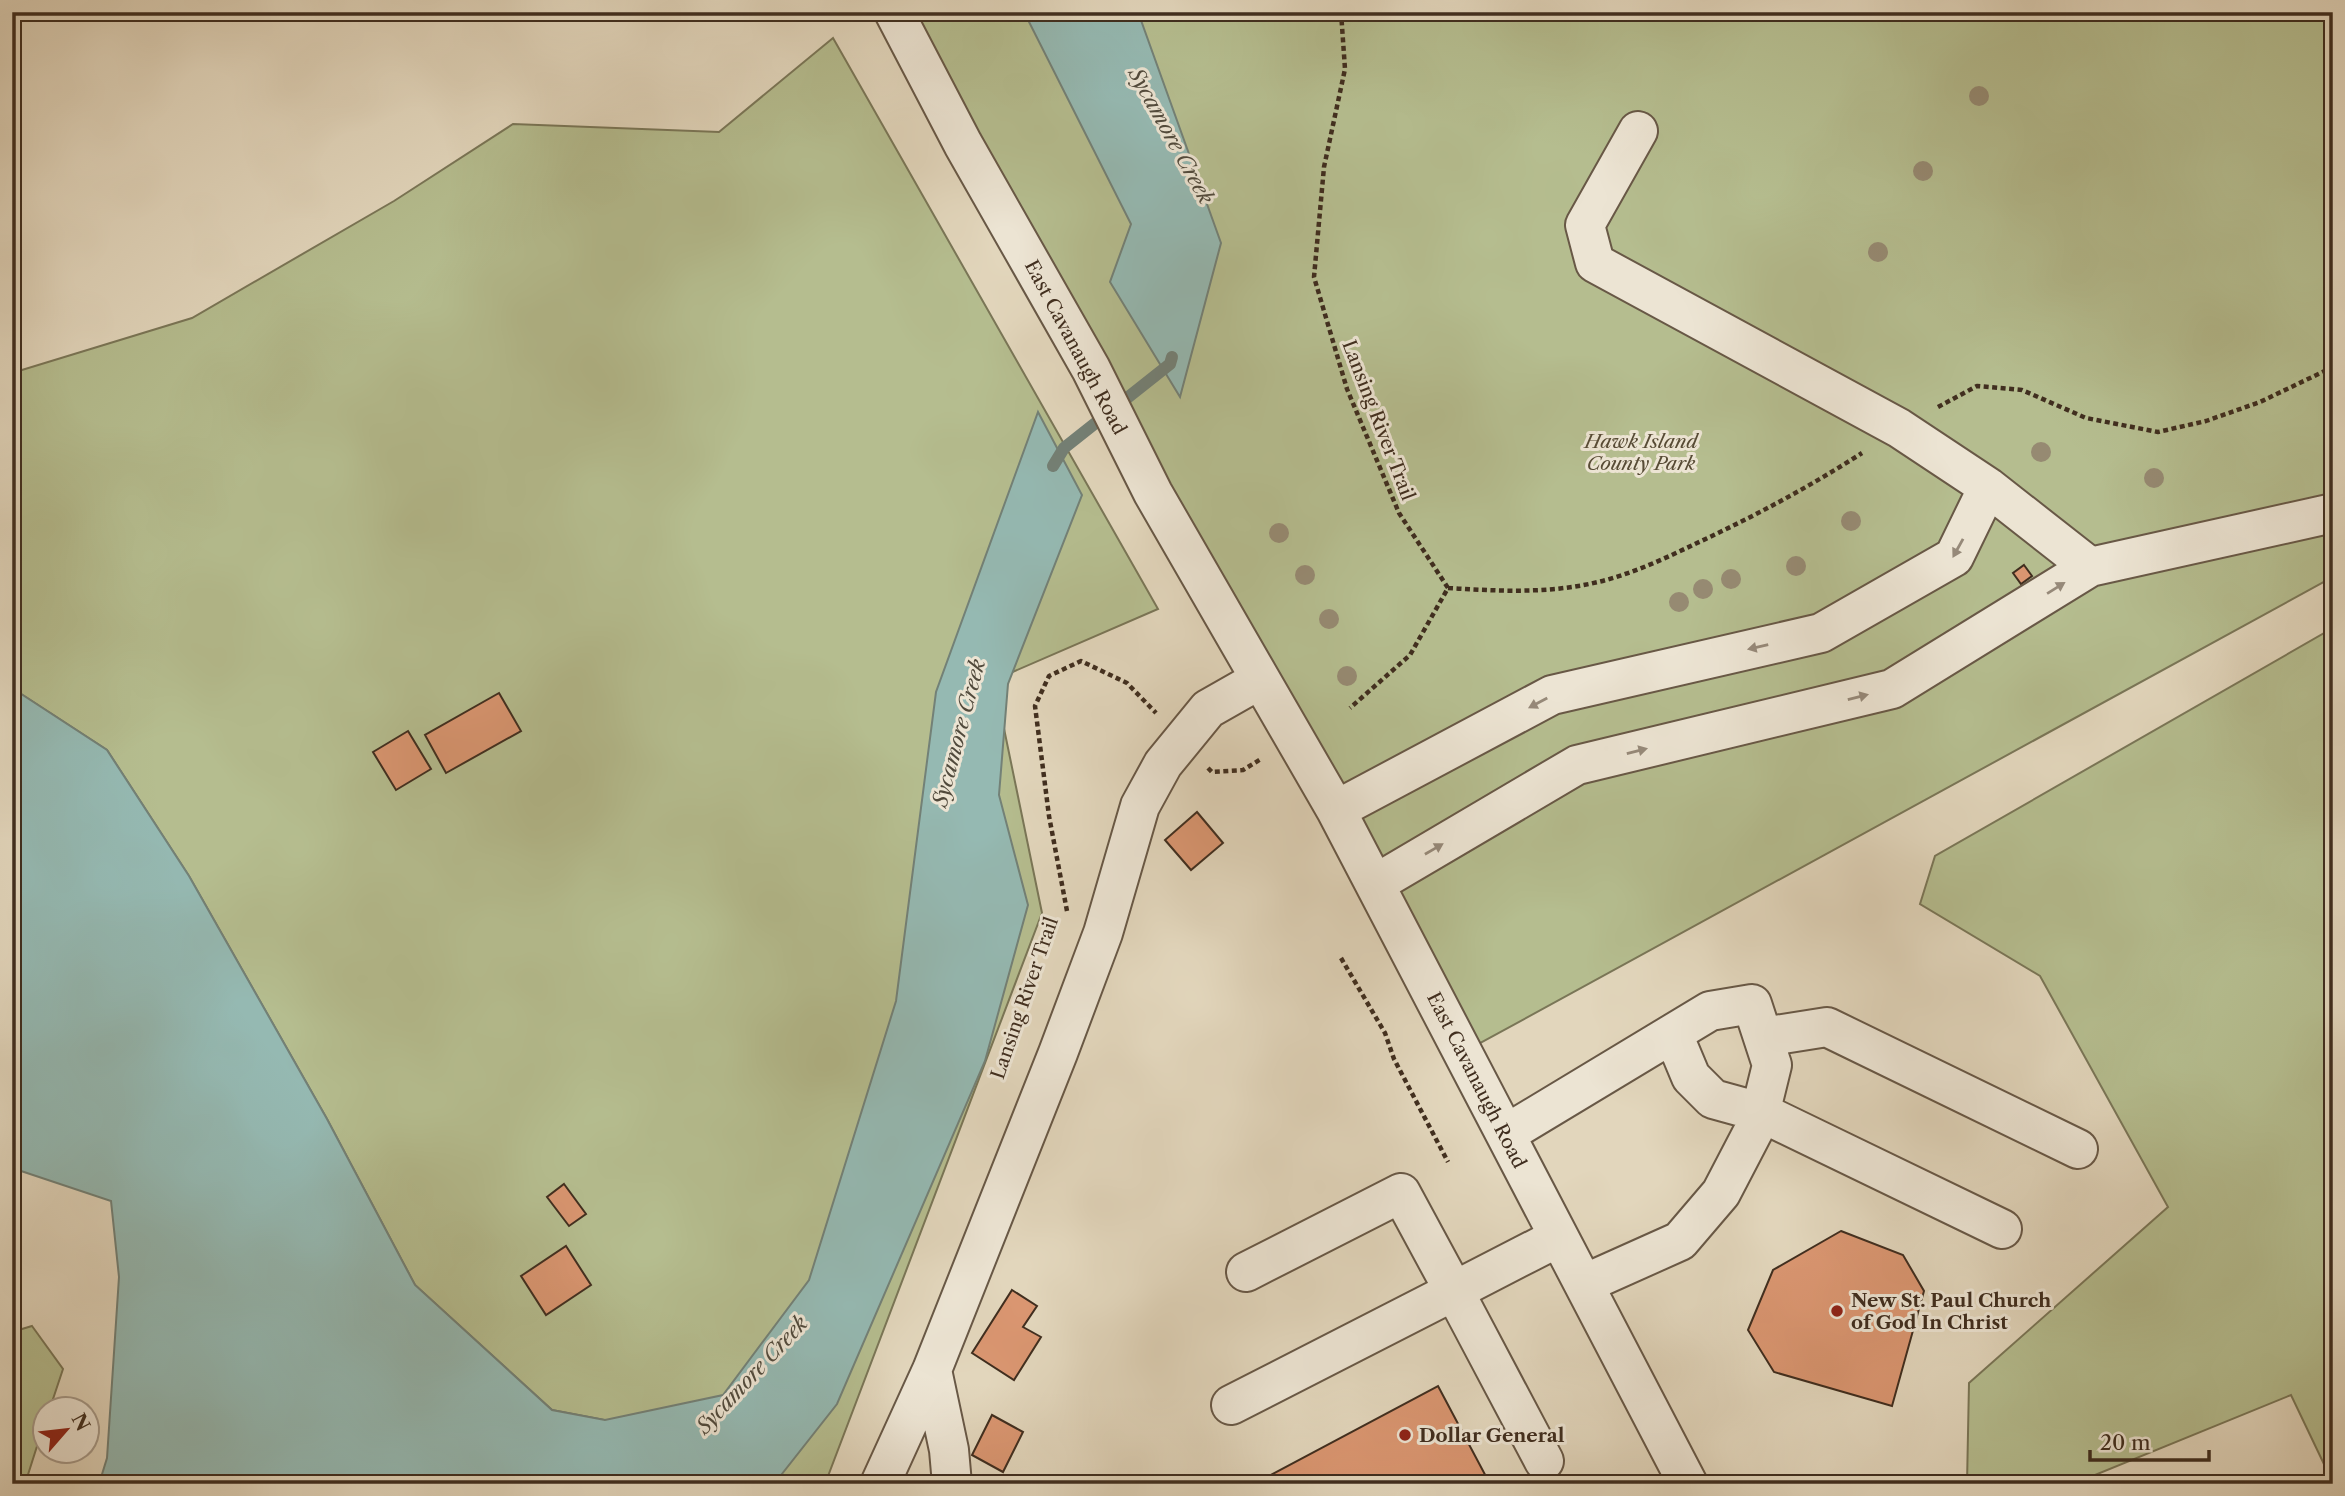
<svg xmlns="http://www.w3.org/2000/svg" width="2345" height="1496" font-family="'Libre Caslon Text',serif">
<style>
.green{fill:#b5bd8f;stroke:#7a7657;stroke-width:2}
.water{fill:#95b9b2;stroke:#738177;stroke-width:2}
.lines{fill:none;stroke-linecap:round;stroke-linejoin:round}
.stream{stroke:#738177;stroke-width:12}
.building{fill:#da9671;stroke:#402e1f;stroke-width:2}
.minor-casing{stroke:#685846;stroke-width:42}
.path{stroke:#402e1f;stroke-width:4.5;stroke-dasharray:5 3.5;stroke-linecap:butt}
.minor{stroke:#ece4d3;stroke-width:38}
.tree{fill:#968a72}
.oneway{fill:#968979}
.poi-dot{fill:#8f2418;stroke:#ece4d3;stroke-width:2.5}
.labels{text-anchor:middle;stroke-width:6;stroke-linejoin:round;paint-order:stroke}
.street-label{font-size:19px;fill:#402e1f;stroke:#ece4d3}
.park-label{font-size:19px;font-style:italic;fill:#574b35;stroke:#ece4d3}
.poi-label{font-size:19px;font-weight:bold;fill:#402e1f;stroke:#ece4d3;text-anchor:start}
.water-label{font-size:21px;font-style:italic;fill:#514a3c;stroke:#ece4d3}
</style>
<rect width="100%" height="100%" fill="#e2d6bc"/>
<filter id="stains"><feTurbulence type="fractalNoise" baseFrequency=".00286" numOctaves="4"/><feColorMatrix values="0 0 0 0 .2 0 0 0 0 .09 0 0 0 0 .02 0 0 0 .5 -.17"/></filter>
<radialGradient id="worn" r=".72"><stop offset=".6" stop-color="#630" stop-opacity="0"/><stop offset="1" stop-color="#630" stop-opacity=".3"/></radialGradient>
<path class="green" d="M907,12h1426v565l-871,476z
M833,38l325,571 -164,71 48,233 -217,571h-198l-22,-64 -53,-10 -137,-125 -88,-166 -138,-243 -82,-126 -95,-62v-315l180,-55 202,-117 119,-77 206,8z
M2333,628v855l-42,-88 -218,89h-106l2,-101 199,-176 -128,-231 -120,-72 15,-48z
M32,1326l31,43 -13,39h-4l-1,13 -20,63h-13v-152z"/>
<path class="water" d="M1024,12h114l83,231 -41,154 -70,-115 21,-58z
M1038,412l44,83 -74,189 -9,111 29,110 -43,156 -148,343 -63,80h-675l8,-26 12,-181 -8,-76 -99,-33v-480l95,62 82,126 138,243 88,166 137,125 53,10 118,-25 86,-115 87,-279 40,-309z"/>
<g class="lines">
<path class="stream" d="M1053,466l11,-18 106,-84 2,-7"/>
</g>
<path class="building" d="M2024,565l8,11 -11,8 -8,-11z
M499,693l22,38 -75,42 -21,-38z
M408,731l23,38 -35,21 -23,-38z
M1197,812l26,31 -32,27 -26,-30z
M564,1184l22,30 -17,12 -22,-29z
M1841,1231l62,24 21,36 -32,115 -118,-34 -26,-42 25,-60z
M566,1246l25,39 -45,30 -25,-39z
M1012,1290l25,16 -14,21 18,10 -27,43 -42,-27z
M1438,1386l52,98h-236z
M992,1415l31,17 -20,40 -31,-17z"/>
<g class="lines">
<defs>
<path id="minor" d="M894,12l69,132 128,225 62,124 183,317 352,674
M1638,131l-53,94 10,38 304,165 89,59 102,80
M1336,810l216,-115 269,-62 133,-76 34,-70
M1375,884l202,-119 315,-76 198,-122 243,-54
M1673,1034l18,43 22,22 47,13 242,117
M1763,1037l64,-10 251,122
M1506,1134l204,-123 42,-7 20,61 -14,57 -37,71 -41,48 -96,43
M932,1370l17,80 3,34
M1231,1405l223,-114 -53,-98 -155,79
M1544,1461l-90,-170 105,-54
M880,1484l52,-114 126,-317 45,-120 37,-127 23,-42 45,-55 51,-29"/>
</defs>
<use href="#minor" class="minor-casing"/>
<path class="path" d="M1341,12l4,57 -21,98 -10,110 33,112 52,124 49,75 -38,67 -60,53
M1938,407l39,-21 45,4 64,28 72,14 48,-11 54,-19 73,-35
M1448,588c50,3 100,6 150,-6 34,-8 68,-24 99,-39 58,-27 112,-56 165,-90
M1208,768l4,4 31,-2 18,-11
M1067,911l-18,-95 -14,-110 14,-30 32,-15 46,22 29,30
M1341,958l44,75 9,26 54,103"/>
<use href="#minor" class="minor"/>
</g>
<g class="tree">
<circle cx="1979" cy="96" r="10"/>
<circle cx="1923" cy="171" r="10"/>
<circle cx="1878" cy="252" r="10"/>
<circle cx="2041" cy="452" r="10"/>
<circle cx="2154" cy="478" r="10"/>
<circle cx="1851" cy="521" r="10"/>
<circle cx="1279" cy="533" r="10"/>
<circle cx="1796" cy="566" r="10"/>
<circle cx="1305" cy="575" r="10"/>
<circle cx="1731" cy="579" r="10"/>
<circle cx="1703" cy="589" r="10"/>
<circle cx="1679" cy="602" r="10"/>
<circle cx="1329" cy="619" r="10"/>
<circle cx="1347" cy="676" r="10"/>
</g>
<defs><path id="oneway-solid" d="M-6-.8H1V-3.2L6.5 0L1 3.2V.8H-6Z" transform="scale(1.75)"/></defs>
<g class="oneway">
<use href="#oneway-solid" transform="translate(1958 548) rotate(119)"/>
<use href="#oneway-solid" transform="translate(2056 588) rotate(-32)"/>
<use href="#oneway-solid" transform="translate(1758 647) rotate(167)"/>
<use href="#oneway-solid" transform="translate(1858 697) rotate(-14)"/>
<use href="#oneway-solid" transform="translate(1538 703) rotate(152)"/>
<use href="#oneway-solid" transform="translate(1637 751) rotate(-14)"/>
<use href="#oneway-solid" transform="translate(1434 849) rotate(-30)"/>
</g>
<g class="poi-dot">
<circle cx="1837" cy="1311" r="7"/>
<circle cx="1405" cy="1435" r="7"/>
</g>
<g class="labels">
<g class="street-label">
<text transform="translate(1076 347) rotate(62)" y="7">East Cavanaugh Road</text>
<text transform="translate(1379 420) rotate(69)" y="7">Lansing River Trail</text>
<text transform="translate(1024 998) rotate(-71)" y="7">Lansing River Trail</text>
<text transform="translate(1477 1080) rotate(63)" y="7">East Cavanaugh Road</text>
</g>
<g class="park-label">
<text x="1641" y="448">Hawk Island<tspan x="1641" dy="22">County Park</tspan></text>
</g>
<g class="poi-label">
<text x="1851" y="1307">New St. Paul Church<tspan x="1851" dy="22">of God In Christ</tspan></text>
<text x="1419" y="1442">Dollar General</text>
</g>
<g class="water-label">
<text transform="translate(1171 136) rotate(61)" y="7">Sycamore Creek</text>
<text transform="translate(959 733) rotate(-75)" y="7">Sycamore Creek</text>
<text transform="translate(752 1375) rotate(-47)" y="7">Sycamore Creek</text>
</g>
</g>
<rect width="2345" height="1496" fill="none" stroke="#e2d6bc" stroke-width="42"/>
<rect x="14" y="14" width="2317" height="1468" fill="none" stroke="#402e1f" stroke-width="3.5"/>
<rect x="21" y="21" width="2303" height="1454" fill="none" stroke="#402e1f" stroke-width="2"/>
<g transform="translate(66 1430) rotate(62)"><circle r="33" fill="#ece4d3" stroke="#a79b8b" stroke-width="2"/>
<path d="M0-5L12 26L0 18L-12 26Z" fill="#8f2418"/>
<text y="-10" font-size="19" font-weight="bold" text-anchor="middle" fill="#402e1f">N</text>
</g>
<path d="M2090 1450v10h119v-10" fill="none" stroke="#402e1f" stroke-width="3.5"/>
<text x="2100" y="1450" font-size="21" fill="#402e1f" stroke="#ece4d3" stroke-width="5" paint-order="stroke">20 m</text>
<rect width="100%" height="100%" filter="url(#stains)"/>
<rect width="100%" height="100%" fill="url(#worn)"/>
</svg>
